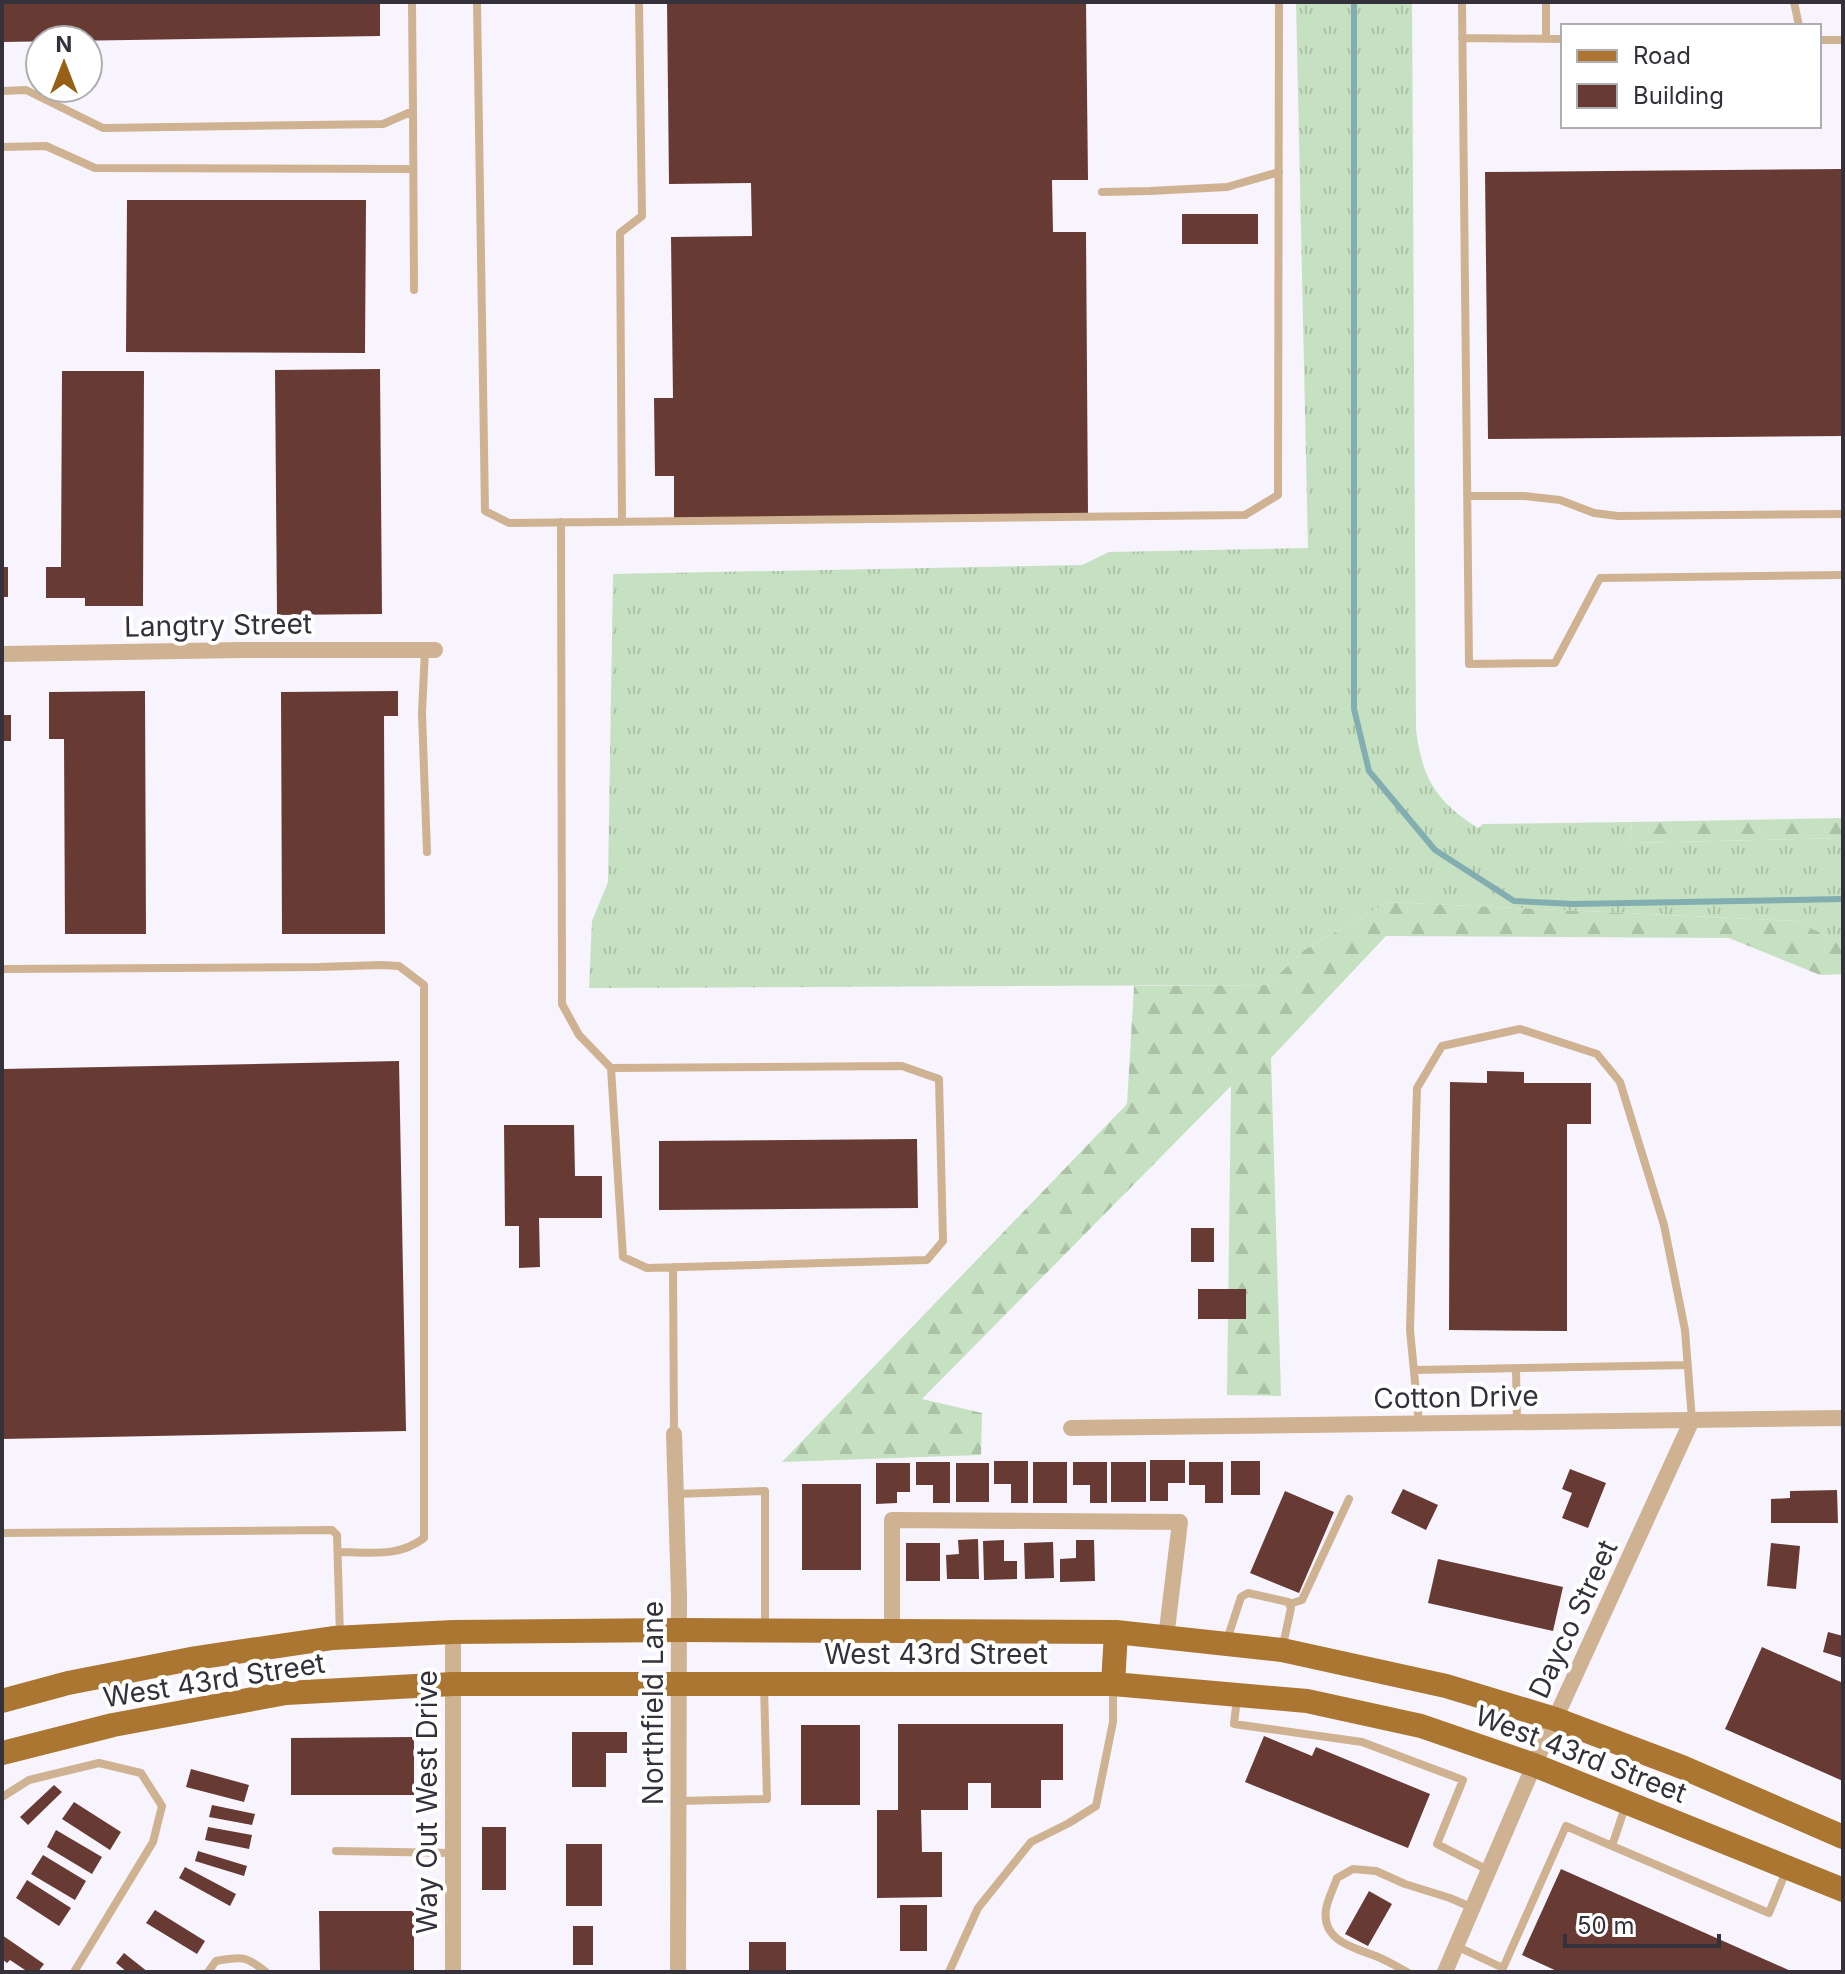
<svg xmlns="http://www.w3.org/2000/svg" width="1845" height="1974" font-family="Inter,sans-serif">
<style>
.grass{fill:url(#grass-tufts)}
.forest{fill:url(#forest-firs)}
.lines{fill:none;stroke-linecap:round;stroke-linejoin:round}
.stream{stroke:#82aeb2;stroke-width:6}
.building{fill:#673a34}
.service{stroke:#cfb291;stroke-width:8}
.minor{stroke:#cfb291;stroke-width:16}
.primary{stroke:#ab7632;stroke-width:24}
.labels{text-anchor:middle;stroke-width:8;stroke-linejoin:round;paint-order:stroke}
.street-label{font-size:28px;fill:#35313a;stroke:#fff}
</style>
<defs>
<pattern id="grass-tufts" width="24" height="20" patternUnits="userSpaceOnUse" patternTransform="scale(2)"><rect width="24" height="20" fill="#c6e1c1"/><path d="M3 7l-1-3M5 7V3M7 7l1-3M15 17l-1-3M17 17v-4M19 17l1-3" fill="none" stroke="#abc2a7"/></pattern>
<pattern id="forest-firs" width="22" height="20" patternUnits="userSpaceOnUse" patternTransform="scale(2)"><rect width="22" height="20" fill="#c6e1c1"/><path d="M5 1l3.5 6h-7zM16 11l3.5 6h-7z" fill="#abc2a7"/></pattern>
</defs>
<rect width="100%" height="100%" fill="#f8f4fd"/>
<path class="grass" d="M1296,2h116l4,727c6,50 20,72 62,99l5,-4 149,-2 -2,21 213,-5v102h-7l-40,-19 -408,-19 -84,48 -36,35 -679,3 3,-67 16,-39 5,-308 469,-9 27,-13 199,-4z"/>
<path class="forest" d="M1843,818v20l-213,5 2,-21z
M1388,902l408,19 40,19h7v34l-23,1 -91,-37 -343,-2 -115,122 10,338 -54,-1 4,-309 -309,313 60,14 -1,42 -199,7 345,-358 7,-118 134,-1 36,-35z"/>
<g class="lines">
<path class="stream" d="M1354,2v707l15,62 66,79 79,51 59,3 270,-5"/>
</g>
<path class="building" d="M2,2h378v34l-378,6z
M667,2h419l2,178h-36l1,52h33l2,282 -414,4v-42h-19l-1,-78h19l-2,-161 81,-1 -1,-53 -82,1z
M1843,169v267l-355,3 -3,-267z
M127,200h239l-1,153 -239,-1z
M1182,214h76v30h-76z
M380,369l2,245 -105,1 -2,-245z
M62,371h82l-1,235h-58v-8h-39v-31h15z
M2,567h6v30h-6z
M145,691l1,243h-81l-1,-195h-15v-47z
M398,691v25h-14l1,218h-103l-1,-242z
M2,715h9v26h-9z
M399,1061l7,370 -404,8v-370z
M1487,1071l37,1v11h67v41h-24v207l-118,-1 1,-248 37,1z
M504,1125h70l1,51h27v42h-63l1,49 -21,1v-42h-14z
M917,1139l1,69 -259,2v-69z
M1191,1228h23v34h-23z
M1198,1289h48v30h-48z
M1150,1460h35v23h-17v18h-18z
M994,1461h34v42h-17v-19h-17z
M1231,1461h29v34h-29z
M916,1462h34v41h-17v-18h-17z
M1033,1462h34v41h-34z
M1073,1462h34v41h-17v-18h-17z
M1111,1462h35v40h-35z
M1189,1462h34v41h-18v-18h-16z
M876,1463h34v29h-13v11l-21,1z
M956,1463h33v39h-33z
M1570,1469l36,14 -18,45 -26,-10 10,-25 -10,-4z
M802,1484h59v86h-59z
M1403,1489l35,16 -12,25 -35,-17z
M1837,1490l1,33h-67v-24l19,-1v-7z
M1285,1491l49,21 -35,81 -49,-20z
M978,1539l1,40h-32l-1,-24 13,-1 -1,-14z
M1004,1540v21h13v18l-33,1 -1,-39z
M1076,1540h18l1,41 -35,1v-23l16,-1z
M1053,1542l1,36 -29,1 -1,-36z
M906,1543h34v38h-34z
M1771,1543l29,3 -4,43 -29,-3z
M1438,1559l125,28 -10,44 -125,-28z
M1828,1632l15,4v22l-20,-6z
M1762,1647l81,36v98l-118,-52z
M898,1724h165v56h-22v28h-50v-25h-23v27h-47l1,42h20v45l-65,1v-88h21z
M801,1725h59v80h-59z
M572,1732h55v21h-21v34h-34z
M1264,1736l48,20 4,-9 114,47 -22,54 -163,-66z
M414,1737v58h-123v-57z
M191,1769l58,16 -5,17 -58,-15z
M54,1785l8,7 -34,33 -8,-8z
M74,1802l47,30 -11,18 -48,-31z
M212,1805l43,9 -3,11 -43,-8z
M208,1827l44,8 -3,14 -44,-9z
M482,1827h24v63h-24z
M56,1830l46,27 -10,17 -45,-27z
M566,1844h36v62h-36z
M198,1851l49,15 -3,10 -49,-15z
M43,1855l43,26 -11,19 -44,-26z
M185,1867l51,27 -6,12 -51,-28z
M1561,1869l232,103h-234l-37,-17z
M27,1880l44,28 -12,18 -43,-28z
M1369,1891l23,13 -24,42 -23,-12z
M900,1905h27v46h-27z
M155,1910l50,31 -8,13 -51,-31z
M319,1911h95v61h-94z
M573,1926h20v39h-20z
M2,1935l42,29 -6,8h-10l-18,-12 -3,3 -5,-4z
M749,1942h37v30h-37z
M124,1953l24,19h-21l-11,-9z"/>
<g class="lines">
<path class="service" d="M477,2l8,509 24,12 736,-8 33,-20 1,-493
M1462,2l7,662 86,-1 45,-85 243,-3
M1546,2v37
M1794,2l5,24
M1462,38l101,1
M1819,40h24
M2,91l24,-1 77,38 280,-4 30,-13 -1,-109
M413,111l1,179
M2,147l44,-1 49,22 318,1
M1102,192l48,-1 77,-4 52,-15
M1467,496h57l36,4 34,13 24,3 225,-2
M561,522l1,482 17,31 32,33 291,-2 37,13 4,162 -16,19 -280,8 -24,-11 -12,-189
M622,522l-2,-289 22,-17 -3,-214
M425,650l-3,63 5,139
M2,969l317,-2 63,-2 17,1 25,19v553c-26,20 -55,14 -86,14
M673,1267l1,167
M1516,1368l1,54
M1414,1370l274,-5
M1419,1423l-9,-93 7,-242 25,-42 78,-17 77,25 23,28 44,143 21,105 7,90
M676,1494l89,-3v135
M2,1533l330,-3 5,5 3,102
M1289,1604l13,-4 47,-101
M1227,1640l14,-43 7,-4 40,9 3,6 -8,37
M1237,1698l-3,26 128,18 101,38 -26,64 51,26
M2,1797l27,-17 70,-17 42,10 21,33 -9,36 -79,130
M679,1801l88,-2 -3,-113
M1625,1807l-13,39 157,67 18,-44
M336,1851l117,2
M1456,1946l47,22 63,-142 46,20
M208,1972l8,-11c26,-5 30,-5 50,11
M949,1972l29,-64 53,-66 38,-19 27,-17 17,-84v-34
M1407,1972c-10,-5 -19,-11 -29,-15 -22,-9 -57,-15 -52,-48 2,-10 8,-22 11,-31l16,-9 23,2 29,13 45,14 23,10"/>
<path class="minor" d="M2,654l239,-4h194
M1071,1428l772,-10
M674,1434l5,162 -1,376
M892,1631v-111l288,2 -14,116
M453,1972v-340
M1445,1972l89,-207 158,-345"/>
<path class="primary" d="M1113,1684l3,-52
M2,1701l66,-18 128,-25 137,-20 120,-6 226,-2 437,2 166,18 164,36 109,33 127,48 161,70
M2,1753l111,-28 173,-32 167,-9h660l194,17 114,25 113,39 309,125"/>
</g>
<g class="labels">
<g class="street-label">
<text transform="translate(218 625) rotate(-1)" y="10">Langtry Street</text>
<text transform="translate(1456 1397) rotate(-1)" y="10">Cotton Drive</text>
<text transform="translate(1573 1619) rotate(-65)" y="10">Dayco Street</text>
<text x="936" y="1664">West 43rd Street</text>
<text transform="translate(214 1680) rotate(-9)" y="10">West 43rd Street</text>
<text transform="translate(653 1703) rotate(-90)" y="10">Northfield Lane</text>
<text transform="translate(1581 1754) rotate(21)" y="10">West 43rd Street</text>
<text transform="translate(427 1802) rotate(-90)" y="10">Way Out West Drive</text>
</g>
</g>
<rect width="1845" height="1974" fill="none" stroke="#35313a" stroke-width="8"/>
<rect x="1561" y="24" width="260" height="104" fill="#ffffff" stroke="#aeadb0" stroke-width="2"/>
<rect x="1577" y="50" width="40" height="12" fill="#ab7632" stroke="#aeadb0" stroke-width="2"/>
<text x="1633" y="64" font-size="24" fill="#35313a">Road</text>
<rect x="1577" y="84" width="40" height="24" fill="#673a34" stroke="#aeadb0" stroke-width="2"/>
<text x="1633" y="104" font-size="24" fill="#35313a">Building</text>
<g transform="translate(64 64)"><circle r="38" fill="#ffffff" stroke="#aeadb0" stroke-width="2"/>
<path d="M0-6L14 30L0 20L-14 30Z" fill="#966117"/>
<text y="-12" font-size="22" font-weight="bold" text-anchor="middle" fill="#35313a">N</text>
</g>
<path d="M1565 1934v12h154v-12" fill="none" stroke="#35313a" stroke-width="4"/>
<text x="1577" y="1934" font-size="24" fill="#35313a" stroke="#ffffff" stroke-width="6" paint-order="stroke">50 m</text>
</svg>
